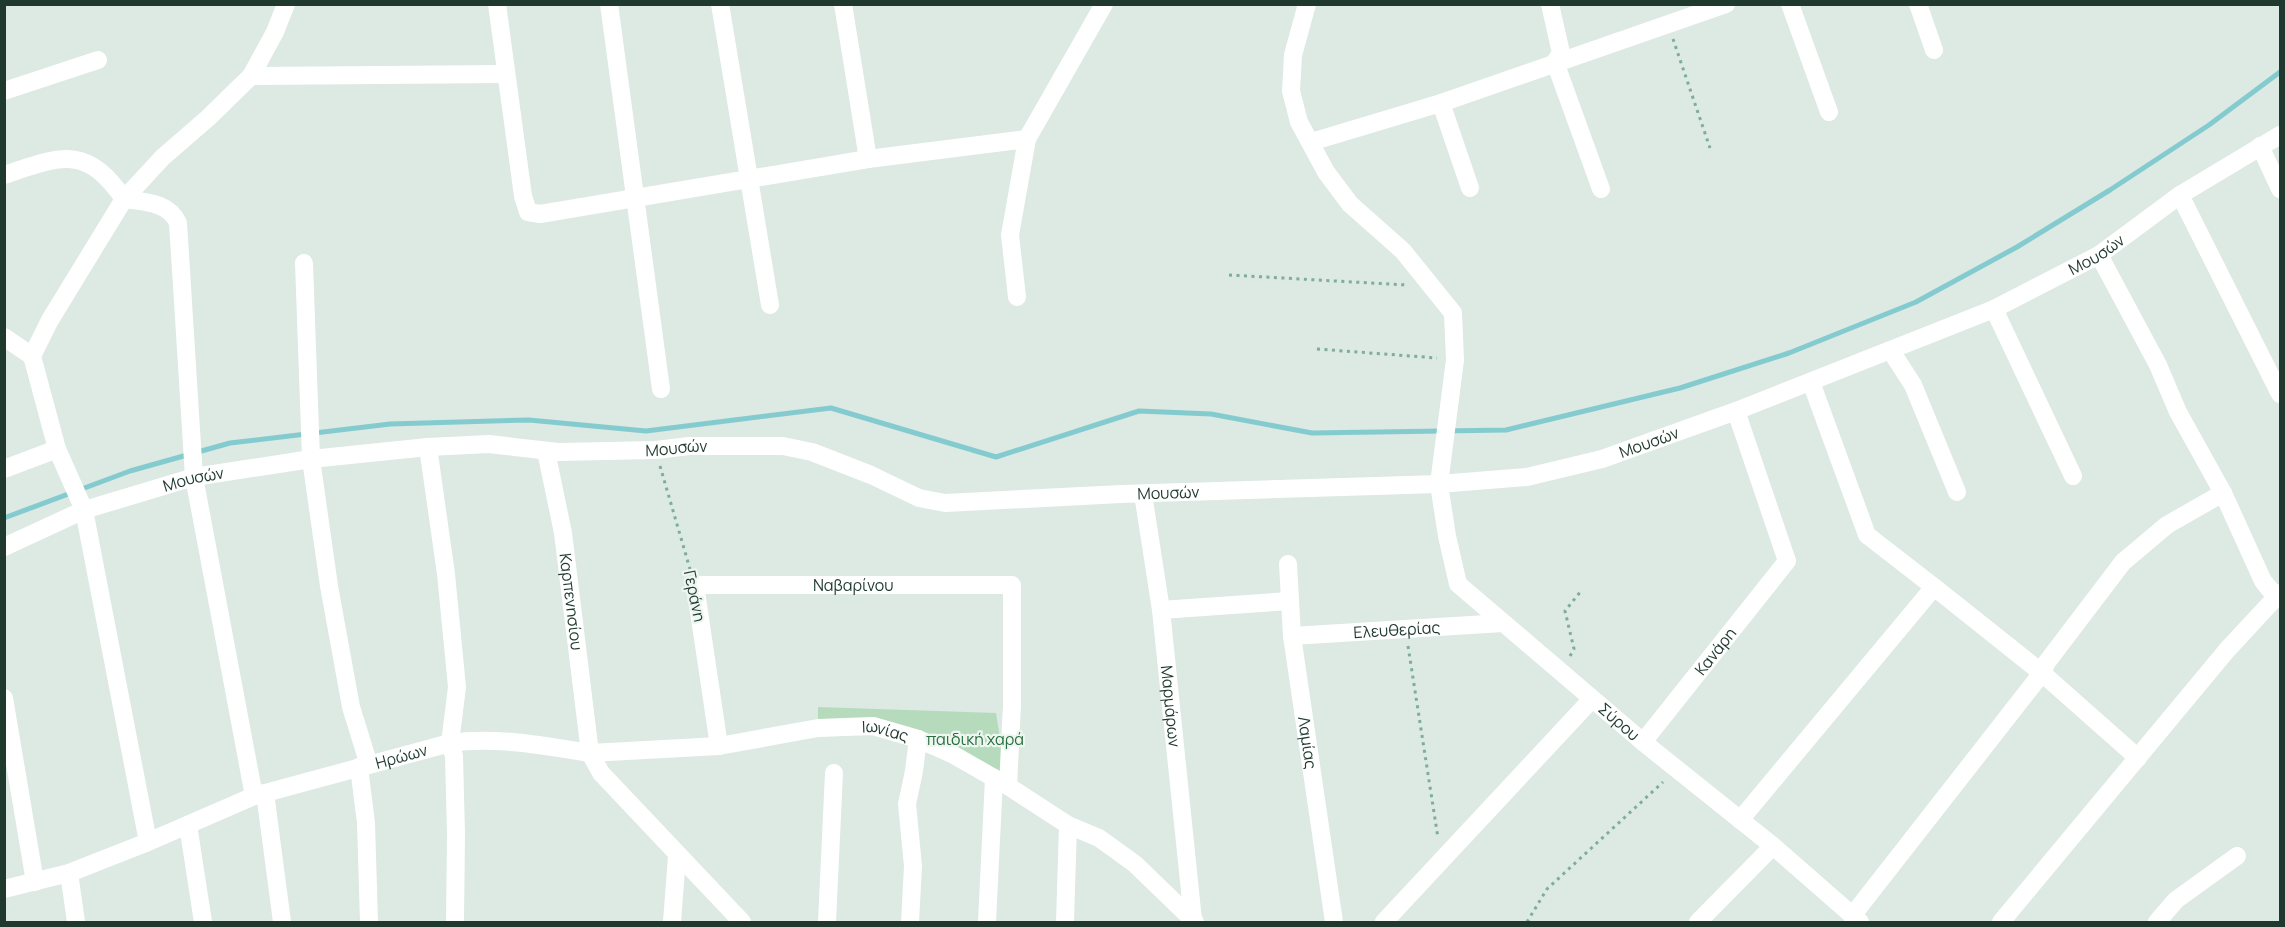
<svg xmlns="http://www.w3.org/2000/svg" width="2285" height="927" font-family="Manrope,sans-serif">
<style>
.green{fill:#b6dbbc}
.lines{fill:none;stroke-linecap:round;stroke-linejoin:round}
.stream{stroke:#84cbcf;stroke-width:5}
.path{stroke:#7ead9a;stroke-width:3;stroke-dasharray:3 4.5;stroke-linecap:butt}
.street{stroke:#fff;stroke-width:18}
.labels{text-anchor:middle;stroke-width:4.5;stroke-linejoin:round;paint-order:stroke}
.street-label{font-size:16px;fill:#1f392f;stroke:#eef6f1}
.park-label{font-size:16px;fill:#2a6f3e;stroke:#eef6f1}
</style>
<rect width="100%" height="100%" fill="#dde9e3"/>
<path class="green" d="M818,707l178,6 12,73 -90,-47 -100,-11z"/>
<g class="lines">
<path class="stream" d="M4,518l126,-47 100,-28 160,-19 139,-4 117,11 185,-23 165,49 143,-46 72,3 101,19 194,-3 174,-42 109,-35 127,-51 101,-55 93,-57 99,-65 71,-53"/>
<path class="path" d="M1673,39l37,109
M1229,275l178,10
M1317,349l120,9
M660,466l30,103
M1408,646l30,192
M1570,656l4,-7 -9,-38 16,-20
M1527,922l20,-33 116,-107"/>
<g class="street">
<path d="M497,4l26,192 5,16 12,2 328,-55 159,-20"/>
<path d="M609,4l52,385"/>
<path d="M720,4l50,301"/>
<path d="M843,4l25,155"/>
<path id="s1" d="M1307,4l-14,51 -2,36 8,31 27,50 24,32 53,47 50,62 2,47 -16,124 8,52 11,48 185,158 130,104 87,76"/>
<path d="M1550,4l11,49 -6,9 46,127"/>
<path d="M1790,4l39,108"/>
<path d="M1918,4l16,46"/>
<path d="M251,76l254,-2"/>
<path d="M4,91l94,-31"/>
<path d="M1441,103l29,85"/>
<path d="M1311,142l130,-39 285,-99"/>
<path d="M2260,146l20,43"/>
<path d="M4,175c57,-19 82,-31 120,24 21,3 45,3 54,24l16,254 60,319"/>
<path d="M2180,195l100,199"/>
<path d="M2099,255l59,110 20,47 45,81 40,88 13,16"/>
<path d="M304,263l7,196 18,127 22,121 18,58"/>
<path d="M1017,297l-7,-62 17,-96 77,-135"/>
<path d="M1994,309l79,167"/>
<path d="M4,337l28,19"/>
<path d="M1891,351l22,34 44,107"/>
<path d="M1811,382l56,153 67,52"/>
<path d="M428,447l18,127 11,113 -7,56 4,13 2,78 -1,88"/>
<path id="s2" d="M546,451l17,82 27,220 129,-7 99,-18 55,-2 45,13 34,15 56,32 60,39 31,13 36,26 60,58"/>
<path d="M4,469l53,-20"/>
<path id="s3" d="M1143,494l18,116 32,310"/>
<path id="s4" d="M4,547l80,-37 110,-33 117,-18 117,-12 61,-3 69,8 98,-2 33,-4h94l29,6 59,23 48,23 26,5 176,-9 318,-10 88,-7 75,-18 134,-48 258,-102 105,-54 81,-60 100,-60"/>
<path id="s5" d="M1288,564l4,72 42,286"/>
<path d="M1161,610l128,-9"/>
<path id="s6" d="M1292,636l211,-13"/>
<path d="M4,698l31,184"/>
<path id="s7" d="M1643,742l144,-181 -51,-150"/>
<path id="s8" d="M719,746l-24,-161h317v120l-4,81"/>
<path d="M359,767l7,56 3,99"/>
<path d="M265,793l17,129"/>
<path d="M1740,820l194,-233 108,86 5,-11 76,-100 44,-37 56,-32"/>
<path d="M188,825l15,97"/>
<path d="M148,842l-64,-332 -27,-61 -25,-93 18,-36 74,-121 39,-42 45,-39 43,-42 24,-44 11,-28"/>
<path d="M69,873l7,49"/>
<path id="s9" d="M4,889l65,-16 79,-31 106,-46 196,-53c44,-7 97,3 140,10l11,20 141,149"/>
<path d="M1852,916l190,-243 96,85"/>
<path d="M672,922l5,-66"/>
<path d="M827,922l7,-149"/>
<path d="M910,922l3,-56 -6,-62 7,-33 4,-32"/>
<path d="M987,922l7,-144"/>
<path d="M1065,922l3,-97"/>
<path d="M1384,922l208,-223"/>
<path d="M1698,922l75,-76"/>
<path d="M2001,922l226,-272 53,-57"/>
<path d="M2157,922l19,-22 61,-44"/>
</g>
</g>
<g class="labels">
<g class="street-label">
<text dy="6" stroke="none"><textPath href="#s4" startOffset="2163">Μουσών</textPath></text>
<text dy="6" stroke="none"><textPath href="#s4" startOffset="1677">Μουσών</textPath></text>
<text dy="6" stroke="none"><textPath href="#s4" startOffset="688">Μουσών</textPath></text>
<text dy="6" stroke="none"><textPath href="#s4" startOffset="202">Μουσών</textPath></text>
<text dy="6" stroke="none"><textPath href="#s4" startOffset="1191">Μουσών</textPath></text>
<text dy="6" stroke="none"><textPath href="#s8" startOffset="321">Ναβαρίνου</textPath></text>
<text transform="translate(695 596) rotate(78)" y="6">Γεράνη</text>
<text dy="6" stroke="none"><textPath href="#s2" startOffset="153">Καρπενησίου</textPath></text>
<text dy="6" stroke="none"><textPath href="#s6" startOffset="105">Ελευθερίας</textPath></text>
<text dy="6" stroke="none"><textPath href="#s7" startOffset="116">Κανάρη</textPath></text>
<text dy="6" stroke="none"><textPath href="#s3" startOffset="214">Μαρμάρων</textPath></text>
<text dy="6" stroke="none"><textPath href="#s1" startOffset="854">Σύρου</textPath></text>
<text dy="6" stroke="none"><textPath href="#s2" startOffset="603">Ιωνίας</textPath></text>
<text dy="6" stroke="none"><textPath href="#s5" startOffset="180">Λαμίας</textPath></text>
<text dy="6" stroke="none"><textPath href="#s9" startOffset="420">Ηρώων</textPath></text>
</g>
<g class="park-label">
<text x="975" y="745">παιδική χαρά</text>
</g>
</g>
<rect width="2285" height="927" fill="none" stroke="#1f392f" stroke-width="12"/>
</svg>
